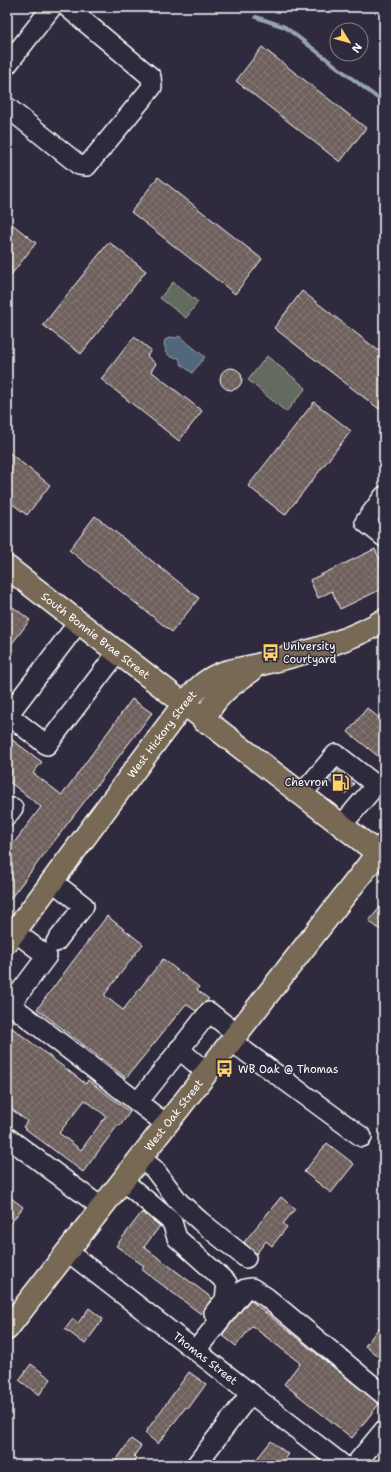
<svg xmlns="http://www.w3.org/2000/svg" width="391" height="1472" font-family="'Shantell Sans',sans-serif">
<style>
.garden{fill:#646a5e;stroke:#b2b4ae}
.water{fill:#51687b;stroke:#97a4b0}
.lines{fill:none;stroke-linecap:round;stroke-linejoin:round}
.stream{stroke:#97a4b0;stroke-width:4}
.building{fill:url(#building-cross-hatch);stroke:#fff;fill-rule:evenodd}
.minor-casing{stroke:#fff;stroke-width:22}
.major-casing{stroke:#fff;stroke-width:25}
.minor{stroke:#2f2a3d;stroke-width:19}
.major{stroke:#786954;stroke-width:22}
.labels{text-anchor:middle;stroke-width:3;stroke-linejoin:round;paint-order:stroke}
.street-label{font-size:11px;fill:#fff;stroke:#2f2a3d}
.poi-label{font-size:11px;fill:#fff;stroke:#2f2a3d;text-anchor:start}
</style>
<defs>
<pattern id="building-cross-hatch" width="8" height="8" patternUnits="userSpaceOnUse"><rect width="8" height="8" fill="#6e605c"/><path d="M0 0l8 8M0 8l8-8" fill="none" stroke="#847874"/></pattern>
</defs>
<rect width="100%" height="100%" fill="#2f2a3d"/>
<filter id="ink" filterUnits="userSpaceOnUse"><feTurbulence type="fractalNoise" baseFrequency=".025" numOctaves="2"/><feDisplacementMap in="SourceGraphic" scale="8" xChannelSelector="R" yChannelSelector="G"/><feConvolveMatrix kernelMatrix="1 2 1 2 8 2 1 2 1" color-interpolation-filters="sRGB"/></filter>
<g filter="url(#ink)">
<path class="garden" d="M173,282l25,20 -12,16 -26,-20z
M267,356l39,32 -20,24 -38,-32z"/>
<path class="water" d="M179,336l26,21 -13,16 -11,-9 -2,-6 -8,-1 -6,-5 1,-2 -2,-6 1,-4 6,-3 5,1z"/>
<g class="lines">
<path class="stream" d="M256,17l29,10 99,76"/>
</g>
<path class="building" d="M262,47l104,81 -26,34 -104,-81z
M158,177l104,82 -27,35 -104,-82z
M7,220l29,23 -29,37z
M109,242l37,29 -65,83 -38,-29z
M302,291l82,64v47l-5,7 -105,-81z
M134,337l17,13 -4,6 9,8 -5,7 51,40 -23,30 -78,-62z
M220 379a11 11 0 1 1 22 0a11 11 0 1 1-22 0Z
M314,402l37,29 -66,84 -37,-29z
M7,451l43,34 -23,30 -20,-15z
M95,516l104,82 -27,34 -103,-82z
M375,549l9,19v20l-44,21 -8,-18 -14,7 -8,-18z
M13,607l17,13 -23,30v-36z
M132,699l20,14 -145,190v-51l34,-45 -34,-27v-44l35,26 -9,11 29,22z
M367,708l17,14v39l-36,-29z
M337,770l17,14 -9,10 -17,-14z
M384,902v31l-15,-12z
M107,916l36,28 -38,50v2l18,14 40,-51 36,28 -2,3 12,9 -13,12 -10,-7 -60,74 -89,-69z
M7,1024l79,60 2,-4 42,32 -10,14 -2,-1 -35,47 -60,-45 4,-6 -20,-15zM85,1100l21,16 -25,34 -22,-17z
M327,1143l27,21 -23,29 -27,-21z
M7,1195l16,12 -16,21z
M281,1197l14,12 -12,15 4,3 -15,19 -6,-5 -10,13 -12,-12z
M142,1212l18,14 -16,21 68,51 -11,16 -60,-45 3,-3 -28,-20z
M250,1300l129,104 -27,34 -68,-54 16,-21 -48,-37 -16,20 -14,-11z
M89,1308l14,11 -18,25 -20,-15 8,-10 5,4z
M384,1321v40l-19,-15z
M31,1364l20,15 -12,16 -20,-15z
M189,1372l17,12 -18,25 -2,-2 -28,37 -13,-11z
M131,1439l10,7 -7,10 2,2 -5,7h-18z
M271,1441l17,13 -8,11h-18l-6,-5z"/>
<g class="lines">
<defs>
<g id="minor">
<path d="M7,65l45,-58"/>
<path d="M7,107l72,58 8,1 65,-79 -1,-10 -84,-70"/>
<path d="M384,496l-19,26 19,15"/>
<path d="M78,623l-70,92 39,30 70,-92"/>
<path d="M301,795l35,-41 40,31 8,3"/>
<path d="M7,816l6,-8"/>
<path d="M341,826l35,-41"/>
<path d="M52,881l32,25 -28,36"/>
<path d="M15,932l32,24 -30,40"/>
<path d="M7,1002l159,122"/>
<path d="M231,1041l131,96"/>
<path d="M179,1049l28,24"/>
<path d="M138,1102l71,-90 28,22"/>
<path d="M7,1137l94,70"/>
<path d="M140,1158l14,11 25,33 21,19 46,37"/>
<path d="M122,1180l50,42 5,16 50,45 -2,17 -11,13"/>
<path id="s1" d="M67,1251l276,214"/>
<path d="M196,1350l49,-61 7,-1 14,9 118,98"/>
<path d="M196,1465l55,-72"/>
<path d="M355,1465l29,-35"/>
</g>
<g id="major">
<path id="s2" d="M7,567l377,291"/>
<path d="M204,721c10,-24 26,-36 47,-50"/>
<path id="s3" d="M7,942l176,-237c11,-13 21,-25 37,-31 13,-5 28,-6 41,-10 38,-9 91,-23 123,-44"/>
<path id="s4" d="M7,1329l377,-484"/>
</g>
</defs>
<use href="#minor" class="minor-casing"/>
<use href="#major" class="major-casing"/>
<use href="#minor" class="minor"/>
<use href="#major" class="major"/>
</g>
</g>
<defs>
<symbol id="bus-bare" viewBox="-9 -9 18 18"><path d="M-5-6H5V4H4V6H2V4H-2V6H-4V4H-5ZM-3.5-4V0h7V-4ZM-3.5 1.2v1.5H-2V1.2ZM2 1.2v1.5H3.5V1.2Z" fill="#ffd166" stroke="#2f2a3d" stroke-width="2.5" paint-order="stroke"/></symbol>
<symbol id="fuel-bare" viewBox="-9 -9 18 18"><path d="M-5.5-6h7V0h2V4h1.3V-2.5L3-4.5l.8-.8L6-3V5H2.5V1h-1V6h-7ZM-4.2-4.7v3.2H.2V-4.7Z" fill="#ffd166" stroke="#2f2a3d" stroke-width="2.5" paint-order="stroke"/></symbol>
</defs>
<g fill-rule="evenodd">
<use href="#bus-bare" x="258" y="640" width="25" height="25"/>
<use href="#fuel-bare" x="328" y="770" width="25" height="25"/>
<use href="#bus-bare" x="212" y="1056" width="25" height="25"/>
</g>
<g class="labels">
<g class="street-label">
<text dy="4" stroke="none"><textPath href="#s2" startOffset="112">South Bonnie Brae Street</textPath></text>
<text dy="4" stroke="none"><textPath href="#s3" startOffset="259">West Hickory Street</textPath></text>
<text dy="4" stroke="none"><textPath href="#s4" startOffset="271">West Oak Street</textPath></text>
<text dy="4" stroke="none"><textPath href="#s1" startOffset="175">Thomas Street</textPath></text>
</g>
<g class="poi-label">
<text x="283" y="650">University<tspan x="283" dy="13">Courtyard</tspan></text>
<text x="328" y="786" text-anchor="end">Chevron</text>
<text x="238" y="1073">WB Oak @ Thomas</text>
</g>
</g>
<rect width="391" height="1472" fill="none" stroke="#2f2a3d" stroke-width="24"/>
<rect x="12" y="12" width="367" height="1448" fill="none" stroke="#fff" stroke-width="1.5" filter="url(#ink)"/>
<g transform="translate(349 42) rotate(127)"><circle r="19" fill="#2f2a3d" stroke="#827f8b"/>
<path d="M0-3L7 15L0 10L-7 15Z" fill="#ffd166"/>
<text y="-6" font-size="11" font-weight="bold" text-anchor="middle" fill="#ffffff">N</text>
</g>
</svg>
